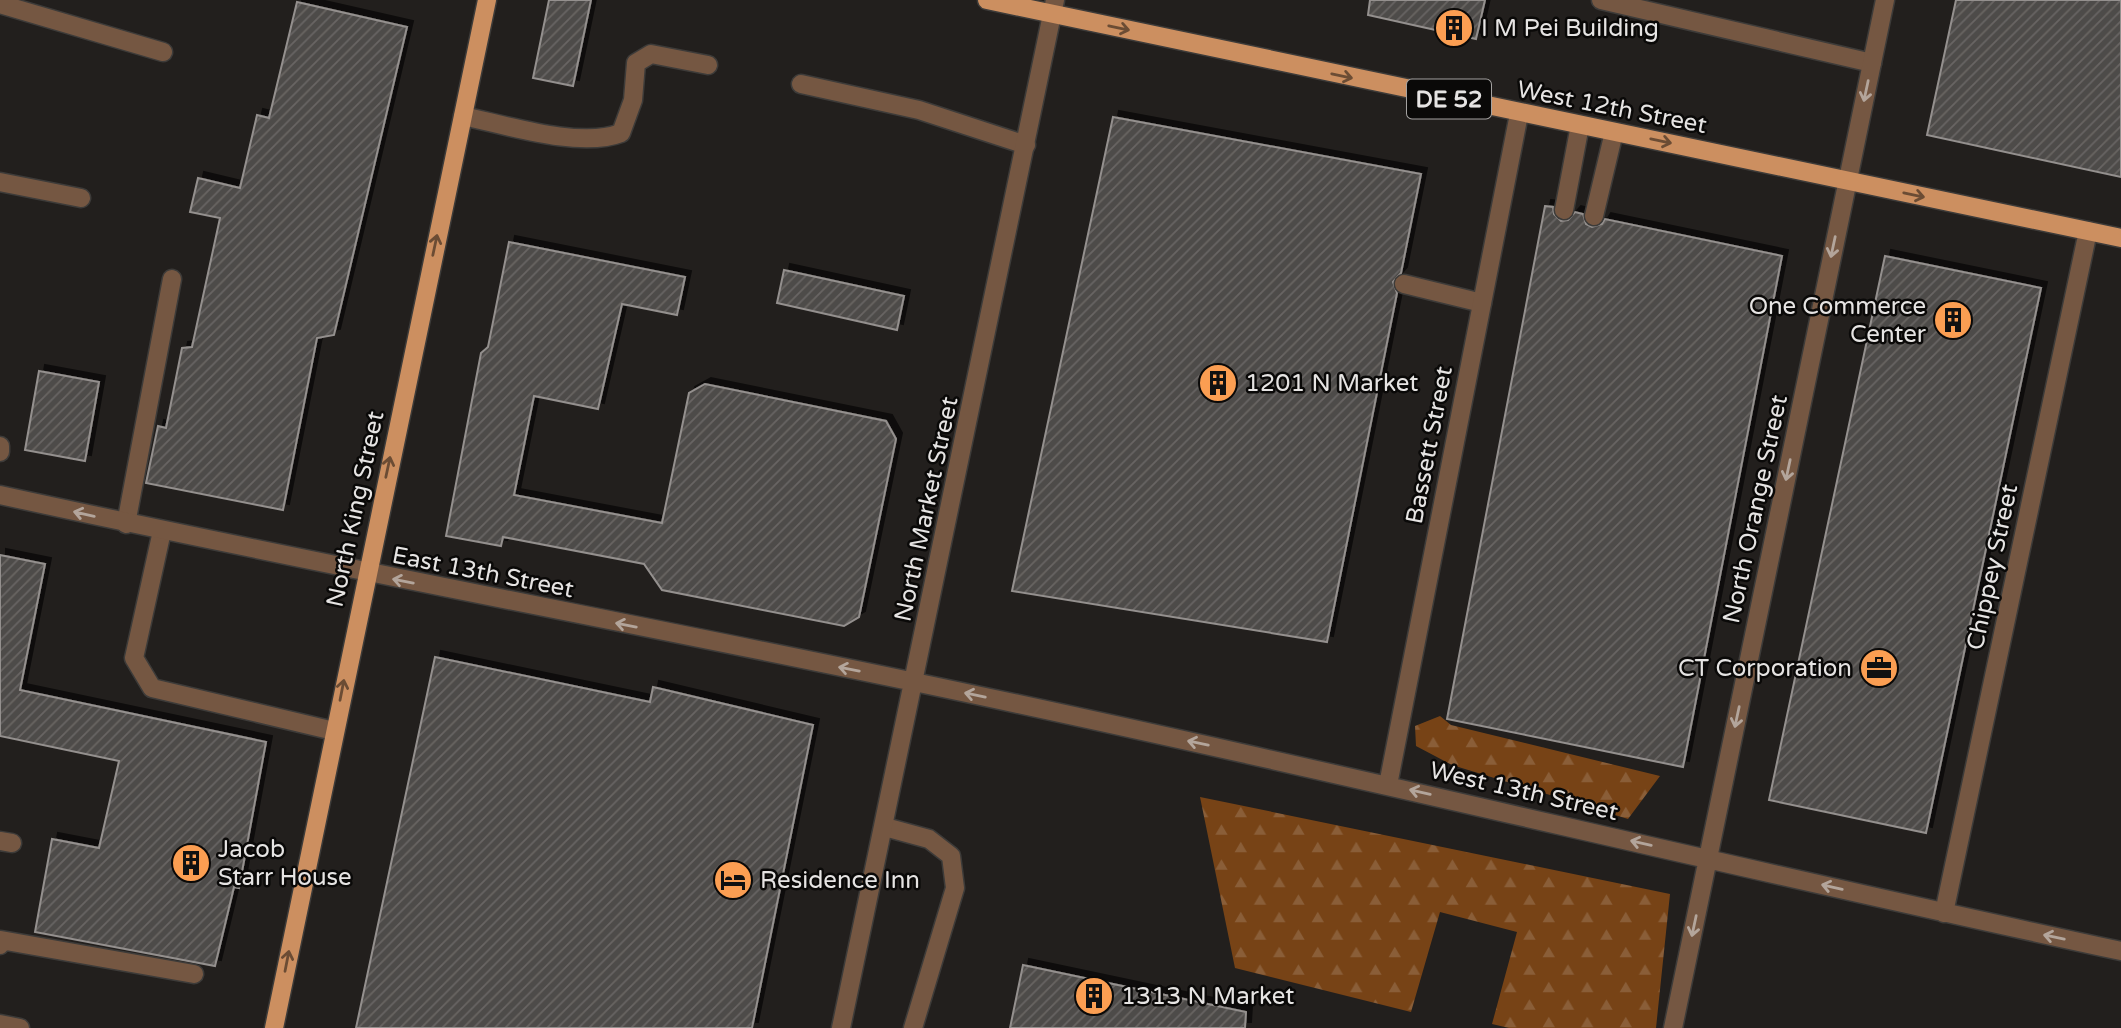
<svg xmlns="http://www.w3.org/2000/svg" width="2121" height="1028" font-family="'Varela Round',sans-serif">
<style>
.forest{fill:url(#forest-firs)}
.building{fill:url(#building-hatch);stroke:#94908e;stroke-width:2;filter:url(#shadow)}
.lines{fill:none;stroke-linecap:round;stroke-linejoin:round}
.service-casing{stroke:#3d3b39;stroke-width:21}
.minor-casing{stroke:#3d3b39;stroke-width:21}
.primary-casing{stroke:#3d3b39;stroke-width:21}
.service{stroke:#755742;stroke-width:18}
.minor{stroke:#755742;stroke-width:18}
.primary{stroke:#cc8f60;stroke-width:18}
.oneway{stroke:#6b4c34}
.oneway2{stroke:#b3a59b}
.labels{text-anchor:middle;stroke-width:5;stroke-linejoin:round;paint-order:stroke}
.shield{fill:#0a0908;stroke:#a4a2a1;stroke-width:2}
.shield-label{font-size:23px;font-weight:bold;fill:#e6e4e3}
.poi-label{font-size:24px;fill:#e6e4e3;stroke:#0a0908;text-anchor:start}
.street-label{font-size:24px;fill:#e6e4e3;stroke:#0a0908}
</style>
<defs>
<pattern id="forest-firs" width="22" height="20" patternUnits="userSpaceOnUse" patternTransform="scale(1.75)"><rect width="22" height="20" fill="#774316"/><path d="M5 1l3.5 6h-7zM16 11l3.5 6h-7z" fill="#8a5e38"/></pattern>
<pattern id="building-hatch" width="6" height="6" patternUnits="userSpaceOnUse" patternTransform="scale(1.75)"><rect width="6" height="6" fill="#4e4b49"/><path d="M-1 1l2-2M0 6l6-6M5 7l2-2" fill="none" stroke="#686563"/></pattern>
<filter id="shadow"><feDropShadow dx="6" dy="-6" stdDeviation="0" flood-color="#0009"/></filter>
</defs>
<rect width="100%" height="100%" fill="#221f1d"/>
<path class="forest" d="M1440,716l11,9 209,51 -32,43 -176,-54 -36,-19 -1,-20z
M1200,797l470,97 -14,134h-147l-17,-4 25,-92 -77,-20 -29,100 -176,-44z"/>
<path class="building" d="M549,0h42l-18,86 -40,-8z
M1370,0h115l-9,39 -108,-24z
M1956,0h165v177l-194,-42z
M297,2l110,25 -73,308 -17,3 -34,172 -137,-27 12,-57 8,2 16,-80 10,-1 28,-129 -30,-6 8,-34 42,10 17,-73 12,3z
M1113,117l308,57 -20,99 -8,9 4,11 -70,349 -315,-51z
M1545,206l8,1 1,7 7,7 7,-1 7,-8 8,2 3,10 6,3 10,-3 3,-5 177,37 -99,511 -236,-48z
M509,242l176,35 -8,38 -55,-11 -24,105 -64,-13 -20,99 148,28 27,-130 16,-9 181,37 10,18 -37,178 -15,9 -182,-36 -18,-26 -141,-27 -2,9 -55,-10 35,-183 7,-6z
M1885,256l156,32 -115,545 -157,-33z
M784,270l120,26 -7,34 -120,-27z
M39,371l60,11 -14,79 -60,-11z
M0,555l45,9 -25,126 246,52 -27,146 -5,-1 -19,79 -180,-34 17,-93 47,9 20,-87 -119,-25z
M435,657l215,45 3,-15 160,38 -61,303h-396z
M1023,965l223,47 -1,16h-235z"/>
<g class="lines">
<defs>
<path id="service" d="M1601,0l271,63
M0,4l163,48
M801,84l118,26 107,35
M463,116c43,9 117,33 158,17l12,-33 3,-37 15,-9 57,11
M0,182l81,16
M1564,210l16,-85
M1594,216l20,-84
M1404,284l78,19
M0,446v6
M126,524l46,-245
M162,531l-28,127 18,30 182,43
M885,827l44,12 22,17 4,32 -42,140
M0,841l12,2
M0,945l1,-5 193,34
M0,1024l20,4"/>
<path id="minor" d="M0,495c306,67 613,124 919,188 402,84 800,182 1202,268
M1388,785l131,-671
M1944,913l144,-682
M841,1028l214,-1028
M1673,1028l212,-1028"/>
<path id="primary" d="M987,0l1134,238
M274,1028l213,-1028"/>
</defs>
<use href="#service" class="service-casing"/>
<use href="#minor" class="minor-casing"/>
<use href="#primary" class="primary-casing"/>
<use href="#service" class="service"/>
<use href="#minor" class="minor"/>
<use href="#primary" class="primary"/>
</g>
<defs><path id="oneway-shaft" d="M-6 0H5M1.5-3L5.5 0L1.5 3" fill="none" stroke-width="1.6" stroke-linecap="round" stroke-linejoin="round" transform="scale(1.75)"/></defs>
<g class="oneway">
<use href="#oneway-shaft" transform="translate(1119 28) rotate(12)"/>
<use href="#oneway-shaft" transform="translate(1342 76) rotate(12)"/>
<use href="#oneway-shaft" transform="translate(1661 141) rotate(12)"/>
<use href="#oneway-shaft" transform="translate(1914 195) rotate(12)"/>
<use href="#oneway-shaft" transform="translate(435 245) rotate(-78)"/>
<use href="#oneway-shaft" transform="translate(388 467) rotate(-78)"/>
<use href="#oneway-shaft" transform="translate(342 690) rotate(-79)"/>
<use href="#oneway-shaft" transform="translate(287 961) rotate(-79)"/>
</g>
<g class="oneway2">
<use href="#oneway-shaft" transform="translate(1866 91) rotate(102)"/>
<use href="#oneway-shaft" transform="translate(1833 247) rotate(102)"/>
<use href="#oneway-shaft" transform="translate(1788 470) rotate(102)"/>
<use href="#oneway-shaft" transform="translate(84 514) rotate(-167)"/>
<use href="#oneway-shaft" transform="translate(403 581) rotate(-169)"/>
<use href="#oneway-shaft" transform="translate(626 625) rotate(-169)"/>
<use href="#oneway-shaft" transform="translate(849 669) rotate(-169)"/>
<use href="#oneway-shaft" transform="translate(975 695) rotate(-168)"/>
<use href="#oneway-shaft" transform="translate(1737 717) rotate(102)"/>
<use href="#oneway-shaft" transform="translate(1198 743) rotate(-168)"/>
<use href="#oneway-shaft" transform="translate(1420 792) rotate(-167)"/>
<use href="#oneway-shaft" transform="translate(1641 843) rotate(-167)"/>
<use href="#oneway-shaft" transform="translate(1832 887) rotate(-167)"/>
<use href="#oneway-shaft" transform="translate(1694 926) rotate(102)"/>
<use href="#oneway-shaft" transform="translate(2054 937) rotate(-168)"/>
</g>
<defs>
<symbol id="building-disc" viewBox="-11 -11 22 22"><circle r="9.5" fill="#fb9e52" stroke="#0a0908"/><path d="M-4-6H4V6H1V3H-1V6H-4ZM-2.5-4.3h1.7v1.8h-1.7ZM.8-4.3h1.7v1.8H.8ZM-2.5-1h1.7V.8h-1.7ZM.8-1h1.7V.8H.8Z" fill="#111"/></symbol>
<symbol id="office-disc" viewBox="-11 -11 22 22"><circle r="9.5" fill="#fb9e52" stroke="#0a0908"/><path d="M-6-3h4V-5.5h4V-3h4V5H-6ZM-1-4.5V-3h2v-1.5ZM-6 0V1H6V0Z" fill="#111"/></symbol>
<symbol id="hotel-disc" viewBox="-11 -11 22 22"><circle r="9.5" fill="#fb9e52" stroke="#0a0908"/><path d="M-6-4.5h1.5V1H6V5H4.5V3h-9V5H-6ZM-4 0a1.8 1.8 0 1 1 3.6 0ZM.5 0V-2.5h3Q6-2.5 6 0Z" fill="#111"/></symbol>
</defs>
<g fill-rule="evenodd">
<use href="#building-disc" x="1432" y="6" width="44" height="44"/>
<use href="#building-disc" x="1931" y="298" width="44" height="44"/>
<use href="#building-disc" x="1196" y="361" width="44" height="44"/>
<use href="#office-disc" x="1857" y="646" width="44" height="44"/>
<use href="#building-disc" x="169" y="841" width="44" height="44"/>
<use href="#hotel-disc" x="711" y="858" width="44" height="44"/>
<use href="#building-disc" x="1072" y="974" width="44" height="44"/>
</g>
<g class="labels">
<rect class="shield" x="1407" y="79.5" width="84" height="39" rx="5"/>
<g class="shield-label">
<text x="1449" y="107">DE 52</text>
</g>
<g class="poi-label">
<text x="1481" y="36">I M Pei Building</text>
<text x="1926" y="314" text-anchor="end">One Commerce<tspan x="1926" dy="28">Center</tspan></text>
<text x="1245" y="391">1201 N Market</text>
<text x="1852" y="676" text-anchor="end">CT Corporation</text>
<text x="218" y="857">Jacob<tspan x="218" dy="28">Starr House</tspan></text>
<text x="760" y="888">Residence Inn</text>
<text x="1121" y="1004">1313 N Market</text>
</g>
<g class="street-label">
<text transform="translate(1612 107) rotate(11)" y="8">West 12th Street</text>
<text transform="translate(1429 445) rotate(-79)" y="8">Bassett Street</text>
<text transform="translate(355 509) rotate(-78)" y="8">North King Street</text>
<text transform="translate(926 509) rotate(-78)" y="8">North Market Street</text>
<text transform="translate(1755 509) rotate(-78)" y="8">North Orange Street</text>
<text transform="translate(1992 567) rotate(-78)" y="8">Chippey Street</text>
<text transform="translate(483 572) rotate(11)" y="8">East 13th Street</text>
<text transform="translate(1524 791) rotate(13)" y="8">West 13th Street</text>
</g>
</g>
</svg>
